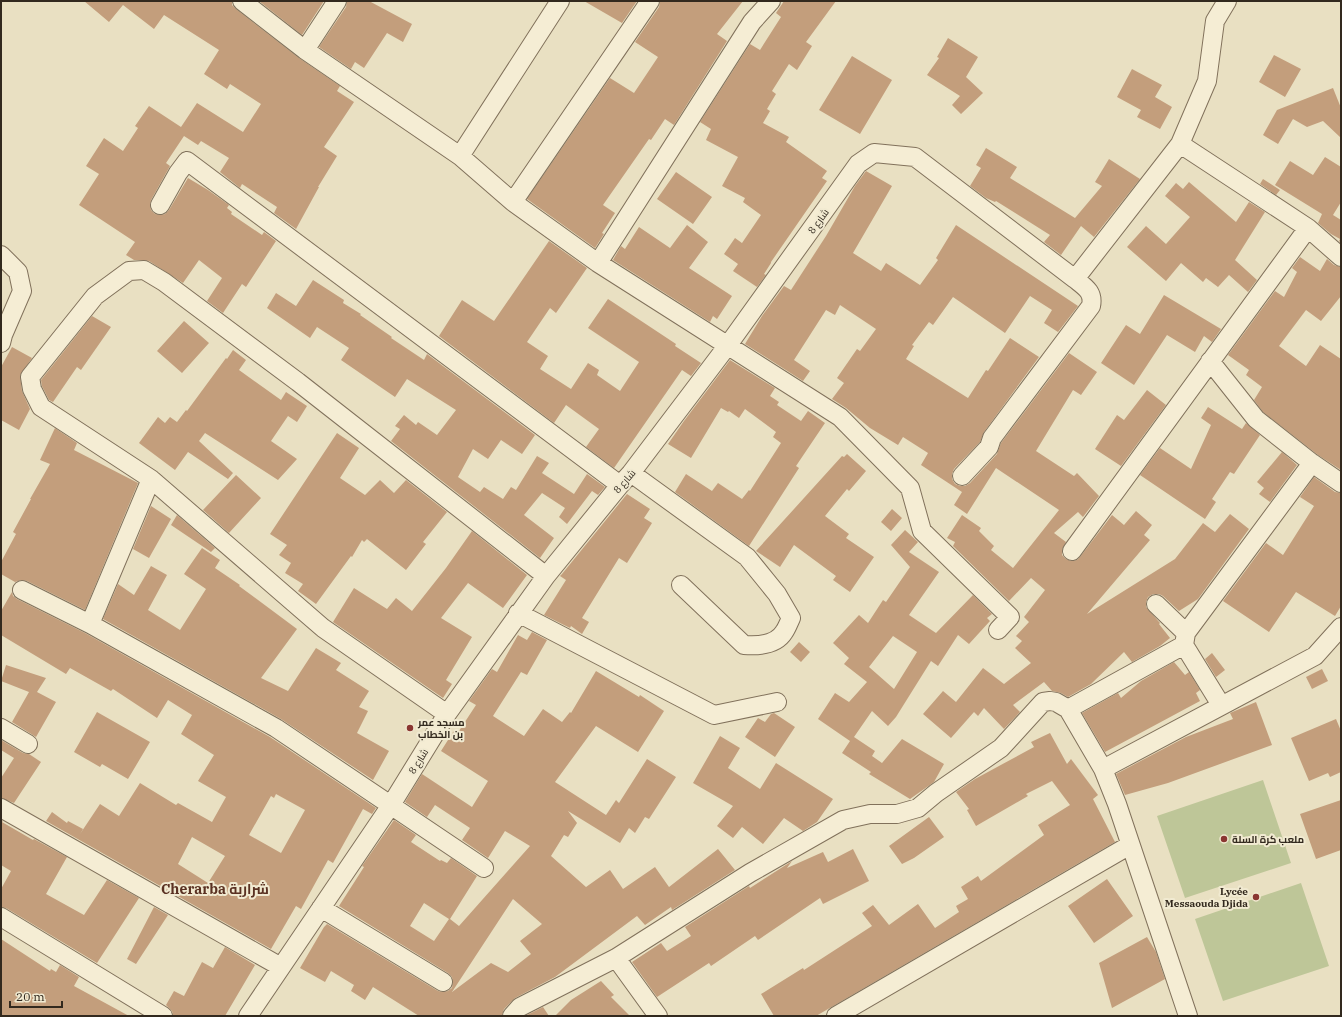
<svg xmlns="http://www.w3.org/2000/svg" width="1342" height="1017" font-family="'IBM Plex Serif',Cairo,serif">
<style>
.green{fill:#bec698}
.building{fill:#c39e7c;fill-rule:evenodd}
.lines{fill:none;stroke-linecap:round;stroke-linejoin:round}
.street-casing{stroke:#81715b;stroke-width:20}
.street{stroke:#f5edd4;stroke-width:18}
.poi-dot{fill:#8a3631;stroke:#f1ead1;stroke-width:1.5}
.labels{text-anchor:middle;stroke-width:4;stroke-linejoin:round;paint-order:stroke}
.street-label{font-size:10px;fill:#32291e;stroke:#f1ead1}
.poi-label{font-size:10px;font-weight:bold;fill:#32291e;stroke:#f1ead1;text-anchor:start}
.district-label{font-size:14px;font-weight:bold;fill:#5a3122;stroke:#f1ead1}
</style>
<rect width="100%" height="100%" fill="#e9e0c2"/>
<path class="green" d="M1263,780l28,83 -106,35 -28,-82z
M1301,883l28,83 -106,35 -28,-82z"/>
<path class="building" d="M84,1h148v4l4,4 63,49 41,28 -3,5 17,11 -30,45 13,9 -19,31h1l-23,42 -22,-16 3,-6 -35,-23 -2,4 -20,-16 9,-14 -28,-17 -3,4 -14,-9 -18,27 4,3 -19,34 -1,5 1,5 4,4 6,1 4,-1 4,-4 19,-32 20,12 21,15 -2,3 5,4 -1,2 31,21 2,-3 12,9 -30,46 -4,-3 -19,29 -16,-12 15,-23 -23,-18 -16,23 -34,-22 -6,-1h-9l-8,-5 9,-13 -56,-37 20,-31 -13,-8 18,-28 19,13 15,-23 -3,-2 14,-20 32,21 16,-24 46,29 18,-28 -31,-20 -3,5 -23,-15 15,-24 -55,-35 -10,14 -31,-24 -14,17z
M259,1h65l-22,34z
M347,1h22l43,23 -9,18 -16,-9 -23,35 -9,-6 -4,7 -32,-22 27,-40z
M584,1h53l-15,22z
M660,1h83l-26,33 10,7 -53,84 -9,-6 -14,21 -2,-1 -46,66 12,8 -13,20 2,1 -9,14 -68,-49 83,-121 24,15 24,-36 -23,-15 24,-35z
M784,1h52l-30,41 6,4 -15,24 -8,-6 -17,27 4,3 -9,15 3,2 -7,12 26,14 -3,5 41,29 -5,7 5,3 -56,81v1l-7,11 2,1 -9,12 -24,-16 5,-7 -14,-10 11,-16 7,5 19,-28 -18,-13 2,-4 -23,-12 16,-29 -32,-17 5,-11 -11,-7 50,-78 10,6 21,-33 -5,-4z
M948,38l30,19 -12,20 17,16 -22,21 -9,-9 8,-9 -33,-21 12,-17 -2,-1z
M1274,55l27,14 -16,28 -26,-15z
M852,56l40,24 -32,54 -41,-24z
M1132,69l30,16 -7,12 17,10 -12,22 -23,-12 4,-7 -24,-13z
M1333,88l8,20v30l-18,-17 -16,6 -14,-8 -15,25 -15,-9 14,-25z
M986,148l31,19 -7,11 65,40 27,-32 -7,-4 14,-23 31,20 -46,58 -13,-11 -20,29 -17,-13 6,-7 -54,-34 -1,1 -9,-4 -16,-12 11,-18 -5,-3z
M1325,157l16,10v35l-8,13 8,5v23l-2,-2 1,-2 -9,-5 -13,-11 4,-9 -47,-29 15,-24 23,14z
M866,171l26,15 -39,67 28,18 5,-8 34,22 18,-25 -2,-2 20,-33 122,81 -20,26 -14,-9 8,-13 -22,-14 -25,37 -52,-36 -20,28 -4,-3 -17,23 2,1 -8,13 62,39 18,-28 2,1 22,-33 29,19 -55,75 -4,10 -26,27 -2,5v5l3,5 5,2h5l5,-3 27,-29 4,-11 68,-90 28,19 -16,23 -8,-5 -37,61 38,25 3,-3 22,23 -16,21 -5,-5 -24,21 12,9 -4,7v6l4,4 5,2 6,-1 3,-3 32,-42 12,10 12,-14 16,14 -8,10 6,5 -63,74 88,-55 28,-36 12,9 15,-18 19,15 -51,70 -19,12 -16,-15 -4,-2h-6l-5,3 -2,5v5l14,16 -1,1 11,14 -10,8 -28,16 -8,-10 -33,32 -23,13 -7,-4 -9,-2 -8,-9 -31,23 7,7 -16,17 -20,-21 -6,8 -4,-4 -23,26 -28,-24 20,-23 13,11 27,-34 21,16 27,-21 -16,-15 7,-7 -6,-5 13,-14 -5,-5 21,-27 -14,-12 -22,23 -56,-55 2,-4 -8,-4 15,-23 19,13 -2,3 15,15 -3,4 22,18 46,-58 -63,-42 -29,46 -13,-9 8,-13 -41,-27 7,-12 -25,-16 -5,8 -28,-17 -24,-20 -14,-9 12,-16 -7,-5 20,-29 3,2 16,-22 -36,-24 -5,10 -9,-5 -32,50 16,11 -7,10 -58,-37 17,-28 22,-30 7,4 35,-54 29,-50z
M676,172l36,25 -19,27 -36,-25z
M1263,179l17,11 -4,5 -16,-11z
M1189,182l47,40 13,-20 16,10 -30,48 22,20 -9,12 -19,-17 -11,12 -12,-9 -3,4 -22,-19 -15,18 -39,-34 19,-21 20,18 24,-27 -25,-21 11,-13 7,6z
M687,225l21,17 -19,26 43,28 -15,23 -4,-3 -3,6 -97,-62 8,-14 4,3 14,-22 31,21z
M549,241l38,27 -31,45 -6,-5 -23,34 21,14 -8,13 31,20 17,-26 11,7 -2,5 23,16 19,-29 -51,-34 20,-29 68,45 -1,2 26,17 -10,13 -9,-6 -68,98 -28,-21 13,-18 -33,-24 -12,18 -115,-87 23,-36 32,21z
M1300,257l20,14 7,-12 7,6 7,2v29l-20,25 -15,-11 -27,36 27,20 14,-21 21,14v111l-23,-15 -55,-43 -9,-12 8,-13 -16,-12 3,-5 -21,-15 47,-64 9,6 13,-25 -5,-4z
M313,280l31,20 -1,3 18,11 -1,1 32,22 -1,1 33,22 3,-6 108,81 -13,19 -21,-14 -13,19 -15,-10 -15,28 22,15 4,-5 19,12 8,-12 5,3 21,-34 12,7 -7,10 32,21 13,-20 18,13 -7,8 -6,-4 -25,33 -8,-7 6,-9 -23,-15 -18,22 30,23 -14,20 -149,-117 9,-12 -5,-3 9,-11 12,10 2,-3 19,13 19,-25 -49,-31 -12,18 -54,-37 8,-12 -32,-21 -7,11 -43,-30 9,-15 20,13z
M1164,295l57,34 -9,13 -8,-6 -9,16 -28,-17 -33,50 -33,-22 25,-38 14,9z
M92,316l19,11 -30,43 -4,-3 -24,35 -4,-2 -7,-14 -1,-6z
M184,321l25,22 -27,30 -25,-22z
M12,347l20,11 -12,17 2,16 8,18 -11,21 -18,-10v-53z
M233,350l13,10 -7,10 42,30 5,-8 21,14 -10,16 -9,-6 -17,25 26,18 -19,21 -73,-47 -6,8 34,32 -5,6 -40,-27 -13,18 -36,-27 19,-26 7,6 5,-6 7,5 9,-12 1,1 39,-53 1,1z
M730,360l45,28 -5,8 9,6 -2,3 24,16 7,-10 17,12 -29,43 3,2 -50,78 -74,-54 11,-18 26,17 6,-8 24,16 7,-9 1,1 31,-48 -8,-6 3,-5 -31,-23 -6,9 -10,-7 -1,1 -7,-4 -30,50 -23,-14 16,-23z
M1147,390l19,15 -45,61 -26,-17 22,-34 7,5z
M1208,407l34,22 4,-6 14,12 -26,39 -4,-2 -18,27 4,3 -11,17 -65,-44 20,-27 31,21 20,-44 -10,-7z
M55,428l22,15 -3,7 64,33 -53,127 -58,-29 -6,-1 -6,2 -14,-8v-12l15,-28 -3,-2 18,-33h-1l20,-35 -10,-4z
M337,433l22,15 -19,30 25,17 15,-15 14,13 12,-13 41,32 -24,30 3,2 -20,26 -39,-31 -3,3 -2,-2 -10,17 -1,-1 -35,48 -18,-13 5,-7 -18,-11 6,-10 -12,-8 8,-10 -17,-11z
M1282,452l15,13 -27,37 -11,-8 5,-6 -7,-6z
M847,454l19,17 -17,20 -2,-2 -22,27 24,18 -3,4 28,19 -24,35 -17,-12 3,-4 -42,-31 -14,22 -24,-16 86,-95 2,1z
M236,475l25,23 -32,35 -26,-23z
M1314,477l21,15 6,1v113l-6,10 -39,-24 -27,40 -46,-31 43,-58 17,12 31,-49 -14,-9z
M627,494l23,15 -6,9 8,5 -25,40 -8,-5 -37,60 7,4 -7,12 -11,-8 -1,2 -26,-13 22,-35 -6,-4 2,-2z
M151,506l20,13 -22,39 -16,-9z
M892,509l10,9 -11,13 -10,-9z
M177,515l38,33 -4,4 -40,-27z
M905,530l13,12 -9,10 30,20 -30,43 27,18 37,-38 19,19 -5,4 3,3 -21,23 -11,-9 -20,31 -7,-5 -35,56 -8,9 -16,-15 -18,26 21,14 -3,5 10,7 20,-24 42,25 -10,18 -24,17 -41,-25 2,-2 -29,-19 8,-12 -32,-22 17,-26 14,9 18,-20 -23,-18 5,-6 -16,-15 26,-28 9,8 15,-23 3,2 24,-35 -19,-22zM893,636l24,16 -23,37 -25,-22z
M472,531l55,44 -24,33 -35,-25 -27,35 31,19 -26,43 6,4 -9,14 -110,-76 21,-34 33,21 9,-11 16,13 34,-43z
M202,548l18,12 -5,8 25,17 -1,1 58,43 -36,49 27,13 28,-43 25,15 -5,7 33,21 -10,16 9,4 -11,22 32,18 -16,29 -92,-61 -178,-100 15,-35 16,11 17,-29 16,9 -19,35 32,20 26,-41 -22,-15z
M12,592l1,4 4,3 68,34 185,104 106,71 -4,6 -9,-5 -30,54 -5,-3 -27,49 -5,-3 -25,43 -225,-128 6,-9 15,11 1,-2 15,8 -3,5 20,-30 19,12 21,-33 36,22 2,-2 34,19 14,-25 -28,-16 16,-26 -33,-21 11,-19 -24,-15 -11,18 -44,-29 -2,2 -41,-23 -4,6 -65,-39v-24zM276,794l29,16 -24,43 -32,-18 22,-39 3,2zM192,837l33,19 -17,27 -30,-19z
M532,632l15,8 -20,35 -6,-3 -28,44 31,20 19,-27 19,13 8,-10 1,1 25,-42 43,26 1,-2 24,16 -26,41 -42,-26 -41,56 51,33 10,-15 3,3 28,-44 29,18 -27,42 -4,-2 -10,16 -6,-5 -9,15 -52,-32 9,12 -9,14 -4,-2 -13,21 35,31 24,-17 13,19 32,-22 14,20 49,-38 17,21 -63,40 -1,-3 -26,18 -8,-9 -82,61 -40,21 -11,11 -2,7h-83l-46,-29 -8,13 -14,-9 3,-6 -23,-14 -6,11 -25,-14 24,-41 3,-3 111,67 5,1 5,-1 4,-3 1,-6 -1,-5 -4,-4 -109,-67 25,-39 -2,-1 32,-46 22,15 -5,7 29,19 1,-1 6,3 4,-5 26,18 -27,43 9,7 71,-80 -25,-15 -17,27 -26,-18 8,-12 -35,-23 -8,12 -22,-15 17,-28 50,33 16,-26 -47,-30 14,-22 4,2 17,-26 -7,-4 23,-32 5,3 21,-37 9,5zM513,899l29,25 -22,17 11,13 -23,18 -17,-9 -39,29zM424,903l25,16 -15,22 -24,-15z
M799,642l11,10 -9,10 -11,-10z
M1212,653l13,17 -9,7 -11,-18z
M1174,662l11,13 4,-3 11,18 -4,3 4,8 -95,51 -23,-39 36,-20 3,5 20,-17z
M6,665l40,13 -9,14 19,10 -20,35 -24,-15 17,-30 -28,-11z
M1322,669l6,12 -16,8 -6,-12z
M1256,702l16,43 -104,38 -43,12 -9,-21 70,-37 47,-18 -3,-6z
M97,712l53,30 -22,37 -26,-15 -2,3 -26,-15z
M774,713l21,14 -20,30 -30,-20 13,-19 7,4 6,-8z
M1336,719l5,12v41l-11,5 -2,-4 -19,8 -18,-43z
M1050,733l17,31 4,-5 27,36 -5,4 22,43 -299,174h-42l-13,-22 42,-26 1,2 68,-44 -10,-13 11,-8 16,20 29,-21 17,24 24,-16 -3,-6 12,-7 -7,-12 17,-11 3,5 63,-46 -6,-10 32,-20 -18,-24 -26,13 2,2 -52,30 -9,-16 2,-1 -13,-17 19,-13 59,-32 -3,-5z
M720,736l20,12 -12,20 32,21 16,-26 57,36 -16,23 -14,9 -19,-13 -21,26 -21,-17 -9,11 -16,-12 16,-20 -40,-23z
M1,740l22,13 6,1 12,8 -27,41 -13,-5v-20l13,-20 -13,-8z
M1341,800v50l-25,9 -16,-45z
M929,817l15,20 -30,21 -12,6 -13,-18z
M1,820l2,1 -1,1 31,18 1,-1 33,18 -21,37 38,21 23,-35 32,18 -42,65 -91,-55 -5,-1v-18l10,-18 -10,-6z
M853,849l16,32 -46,23 -3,-6 -62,42 -3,-4 -44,30 -2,-3 -52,34 -25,-35 29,-19 6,8 24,-15 -6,-9 64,-41 1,2 42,-27 -5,7 36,-16 5,10z
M1107,879l26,37 -39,27 -26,-37z
M154,907l14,8 -32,49 -9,-5z
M1147,937l9,15 9,27 -53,29 -13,-45z
M1,939l49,32 1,-2 5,3 4,-7 19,12 -5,9 55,30h-128z
M225,947l30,18 -30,51h-50l-2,-1 -1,-4 -6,-6 8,-14 10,5 18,-34 11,6z
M601,981l13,14 -3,2 19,19h-75l16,-16z
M543,1007l6,9h-23l1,-1z"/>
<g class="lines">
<defs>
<path id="street" d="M242,1l63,49 155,106 53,46 85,61 242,154 70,71 12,43 88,86 -12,13
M305,50l32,-49
M1180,144l128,84 33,29
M460,156l100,-155
M513,202l137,-201
M160,205l18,-32 9,-12 433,324
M1,255l17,17 4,19 -19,44 -2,8
M598,263l154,-241 19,-21
M1075,279l105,-135 27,-63 8,-60 12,-20
M1210,361l46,58 56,44 29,20
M631,473l116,84 30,37 14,24c-2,4 -4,10 -7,14 -8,13 -27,14 -40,13l-63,-60
M1072,551l236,-323
M22,590l68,34 186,104 208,140
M1156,604l30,29
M518,613l196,102 63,-13
M90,624l61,-145
M1221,705l-37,-60 2,-12 126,-170
M1068,709l116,-64
M447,714l-124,-86 -172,-149 -110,-72 -9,-18 -2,-12 65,-81 34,-25 15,-1 20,12 134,100 248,194
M1,728l27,16
M1103,769l212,-113 26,-29
M1,808l280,159
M321,908l122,74
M1,917l162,99
M616,958l42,58
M248,1016l143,-211 56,-91 99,-138 74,-91 11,-12 97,-128 130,-181 16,-11 41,4 160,122c10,8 19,13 16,27l-99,132 -3,9 -27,29
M512,1016l8,-9 96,-49 134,-85 93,-53 27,-6h27l21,-6 18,-15 65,-45 42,-46 7,-1 6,1 12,7 35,60 14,35 71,212
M836,1016l294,-171"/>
</defs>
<use href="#street" class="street-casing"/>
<use href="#street" class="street"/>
</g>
<g class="poi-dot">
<circle cx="410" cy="728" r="4"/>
<circle cx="1224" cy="839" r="4"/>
<circle cx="1256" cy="897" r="4"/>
</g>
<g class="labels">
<g class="street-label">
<text transform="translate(818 221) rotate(-54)" y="4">شارع 8</text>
<text transform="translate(624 481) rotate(-49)" y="4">شارع 8</text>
<text transform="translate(418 761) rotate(-58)" y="4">شارع 8</text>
</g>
<g class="poi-label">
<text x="418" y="726">مسجد عمر<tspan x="418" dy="12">بن الخطاب</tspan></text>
<text x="1232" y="843">ملعب كرة السلة</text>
<text x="1248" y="895" text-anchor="end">Lycée<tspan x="1248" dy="12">Messaouda Djida</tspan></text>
</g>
<g class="district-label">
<text x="215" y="894">Cherarba شراربة</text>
</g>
</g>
<rect width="1342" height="1017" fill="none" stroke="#32291e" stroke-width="4"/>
<path d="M10 1001v6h52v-6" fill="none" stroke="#32291e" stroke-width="2"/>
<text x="16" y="1001" font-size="12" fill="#32291e" stroke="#f1ead1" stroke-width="3" paint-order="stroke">20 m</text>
</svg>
